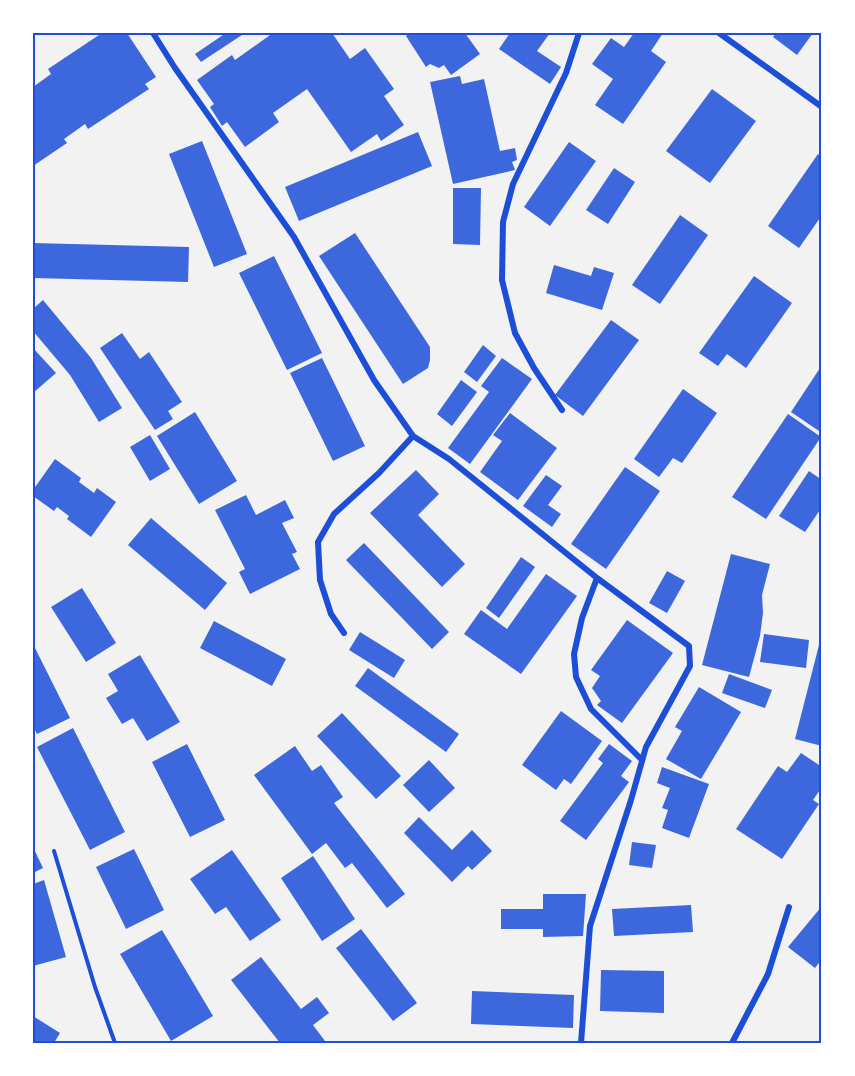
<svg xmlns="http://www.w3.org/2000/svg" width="855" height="1076" font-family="Signika,sans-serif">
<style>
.building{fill:#3d67dc}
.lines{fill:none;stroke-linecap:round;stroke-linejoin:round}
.path{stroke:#1d4ed8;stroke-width:4}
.minor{stroke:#1d4ed8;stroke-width:6}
.neatline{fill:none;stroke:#1d4ed8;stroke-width:2}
</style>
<rect width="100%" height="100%" fill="#f2f2f2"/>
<path class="building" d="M102,33h25l29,44 -11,7 4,5 -61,40 -3,-5 -21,15 3,4 -34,23v-79l18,-13 -3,-5z
M226,33h19l-44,29 -6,-8z
M273,33h59l18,26 15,-11 29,41 -10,7 20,29 -23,16 -4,-7 -26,18 -44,-63 -34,24 6,9 -34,25 -18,-25 -5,4 -12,-19 4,-3 -17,-24 35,-25 3,5z
M410,33h55l15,21 -29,21 -7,-10 -5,3 -9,-4 -4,3 -20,-31z
M510,33h40l-13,18 24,16 -11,17 -51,-35z
M634,33h29l-12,18 15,11 -43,62 -28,-19 18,-26 -21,-15 19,-26 13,9z
M776,33h37l-16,22 -24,-18z
M460,76l2,8 22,-5 16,72 15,-3 2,12 -5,2 3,8 -62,14 -23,-102z
M712,89l44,32 -46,62 -44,-32z
M418,132l14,34 -133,55 -14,-34z
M202,141l45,113 -33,13 -45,-113z
M569,142l27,19 -46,65 -26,-19z
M818,154l4,3v58l-23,33 -31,-22z
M614,168l21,14 -27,42 -22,-14z
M453,188h28l-1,57 -27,-1z
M680,215l28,20 -48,69 -28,-19z
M355,233l75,114v13l-2,8 -25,16 -84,-128z
M33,243l156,4 -1,35 -155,-4z
M274,256l48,97 -35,17 -48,-97z
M554,265l37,11 3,-9 20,6 -12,37 -56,-17z
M754,276l38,27 -46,65 -19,-14 -9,12 -19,-13z
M43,300l48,58 31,50 -23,14 -29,-47 -37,-44v-22z
M611,320l28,20 -56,76 -28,-21z
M122,333l18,26 9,-7 33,50 -14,9 5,8 -18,11 -55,-82z
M483,345l13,11 -19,26 -13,-10z
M33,348l23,25 -23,20z
M322,358l43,88 -32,15 -43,-88z
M502,358l30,21 -62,85 -22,-16 41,-56 -8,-6z
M822,365v68l-31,-21z
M461,380l16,12 -25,34 -15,-12z
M683,389l34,24 -35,50 -9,-5 -14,19 -25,-18z
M195,412l42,69 -38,23 -42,-68z
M510,413l47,35 -39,52 -38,-28 22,-31 -9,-6z
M788,414l33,23 -55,82 -34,-22z
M150,435l20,34 -20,12 -20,-34z
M55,459l26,19 -2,4 15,11 3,-5 19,14 -25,35 -24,-18 2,-3 -12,-9 -3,4 -21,-15v-6z
M625,467l35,24 -54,78 -35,-25z
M416,470l23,24 -21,21 47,49 -23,23 -72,-74z
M809,471l13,9v27l-17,25 -26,-16z
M546,475l16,11 -14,19 13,9 -9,13 -29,-21z
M246,495l10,20 29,-15 9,18 -12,5 15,29 -5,2 8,15 -50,25 -11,-22 6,-3 -30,-59z
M151,518l76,65 -22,27 -77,-65z
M364,543l85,89 -17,17 -86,-89z
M731,554l39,10 -8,31 1,18 -3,23 -11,41 -47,-12z
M521,557l14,10 -36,51 -13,-10z
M667,571l18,10 -18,32 -18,-10z
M546,574l31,22 -56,78 -57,-40 17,-24 26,19z
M82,588l34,55 -30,19 -35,-55z
M627,620l46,33 -51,70 -25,-18 4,-4 -9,-13 8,-12 -9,-6z
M214,621l72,38 -14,27 -72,-38z
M360,632l45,28 -11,18 -45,-28z
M764,634l45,6 -3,28 -46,-6z
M821,637h1v109l-27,-7z
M33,644l37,74 -33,16 -4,-8z
M140,655l40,67 -33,19 -14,-23 -11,6 -16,-26 12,-7 -10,-17z
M368,668l91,66 -13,18 -91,-66z
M729,674l43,16 -7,18 -43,-15z
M699,687l42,25 -40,67 -35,-20 16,-28 -7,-4z
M561,711l41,30 -31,43 -7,-5 -8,11 -34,-25z
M342,713l59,63 -25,23 -59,-63z
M73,728l52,104 -35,18 -53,-103z
M187,744l38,76 -35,17 -38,-75z
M609,744l23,17 -11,15 8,6 -43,58 -26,-19 43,-58 -5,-4z
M295,746l17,25 9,-6 22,32 -9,6 71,91 -18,14 -35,-45 -7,5 -19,-25 -14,11 -58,-79z
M801,753l21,14v20l-9,13 6,4 -37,55 -46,-30 42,-63 9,6z
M429,760l26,28 -26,24 -26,-27z
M662,767l47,17 -20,54 -27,-10 6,-18 -6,-2 8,-20 -13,-5z
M419,817l33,33 20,-20 20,21 -20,19 -4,-4 -16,16 -48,-49z
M632,842l24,3 -4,23 -23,-3z
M33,847l10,21 -10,5z
M134,849l30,61 -38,19 -30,-62z
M232,850l49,70 -31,21 -24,-34 -11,7 -25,-35z
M313,856l42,63 -33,22 -41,-63z
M44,880l22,77 -33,9v-82z
M543,894h43l-3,42 -40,1v-8h-42v-20h42z
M691,905l2,27 -79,4 -2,-27z
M822,906v53l-7,9 -27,-21z
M361,929l56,74 -24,18 -57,-73z
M162,930l51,86 -42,25 -51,-87z
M261,957l40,52 16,-12 12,16 -16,12 12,16 -3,2h-42l-49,-63z
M601,970l63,1v42l-64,-2z
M472,991l102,4 -1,33 -102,-4z
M33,1016l27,17 -6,10h-21z"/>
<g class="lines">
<path class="path" d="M54,851l41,136 20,56"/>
<path class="minor" d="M153,33l22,35 119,169 80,143 39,56 -34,37 -45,41 -16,28 2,38 11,34 13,19
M719,33l103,74
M562,410l-28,-42 -19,-35 -13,-53 1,-58 10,-38 53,-111 13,-40
M413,436l36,23 148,119 92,68 1,20 -44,81 -15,53 -41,126 -9,117
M597,578l-15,40 -8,36 2,23 15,32 51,51
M732,1043l36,-69 21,-67"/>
</g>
<rect width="855" height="1076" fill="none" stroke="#ffffff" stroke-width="69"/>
<rect x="34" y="34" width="786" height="1008" class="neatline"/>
</svg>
